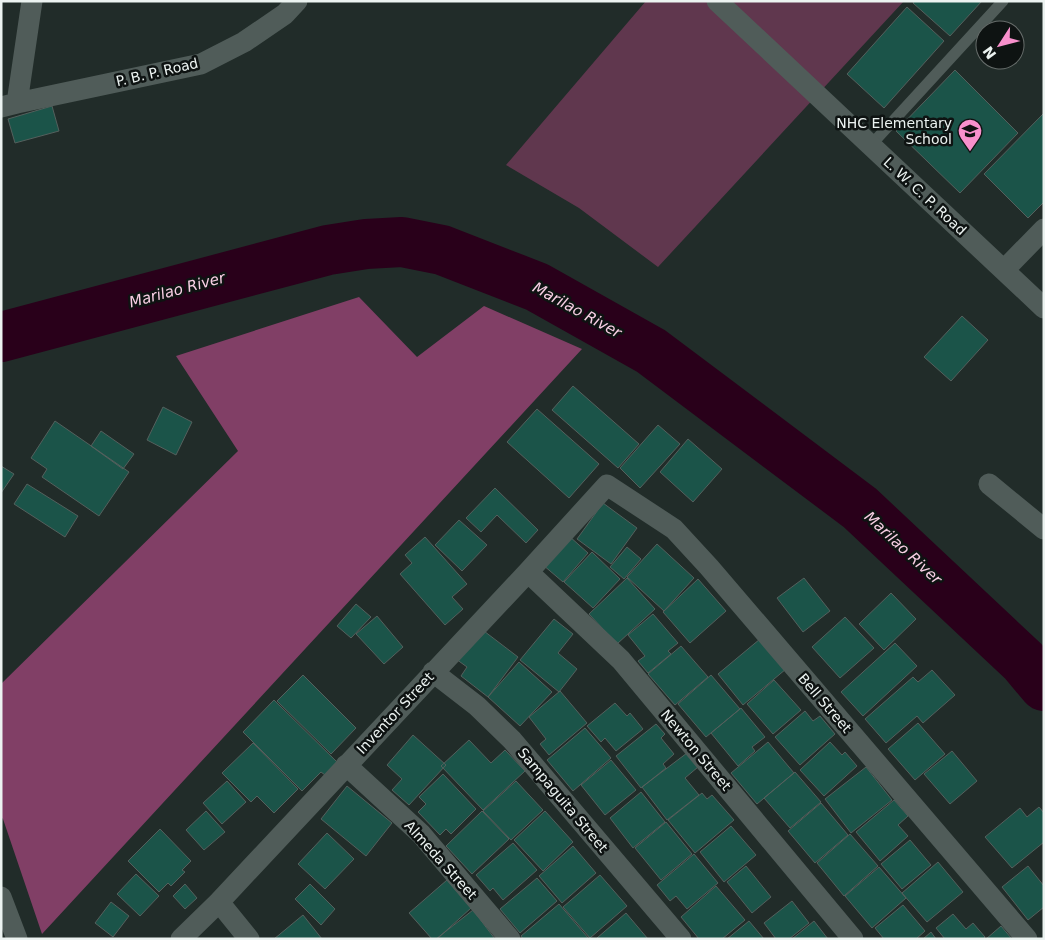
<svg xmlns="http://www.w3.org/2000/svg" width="1045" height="940" font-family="'DejaVu Sans',sans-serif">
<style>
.green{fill:#60374e}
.forest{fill:#813f66}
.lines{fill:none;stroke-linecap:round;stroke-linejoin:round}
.river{stroke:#29001a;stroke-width:50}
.building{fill:#1b5449;stroke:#54605d}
.lane{stroke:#505c59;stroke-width:11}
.street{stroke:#505c59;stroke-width:21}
.labels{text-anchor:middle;stroke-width:5;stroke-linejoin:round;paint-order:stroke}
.street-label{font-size:14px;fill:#ecf3f1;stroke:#0e1312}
.poi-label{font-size:14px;fill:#ecf3f1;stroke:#0e1312;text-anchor:end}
.water-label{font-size:15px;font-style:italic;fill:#f8cfe4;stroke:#0e1312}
</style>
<rect width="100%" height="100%" fill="#212c29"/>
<path class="green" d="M646,1h258l-246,266 -79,-59 -73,-43z"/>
<path class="forest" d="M359,297l58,60 67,-51 98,43 -540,585 -39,-115 -2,-2v-133l237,-233 -62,-95z"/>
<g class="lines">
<path class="river" d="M1,337l327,-87 38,-6 36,-2 40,8 95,37 114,64 209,157 163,153 21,25"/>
</g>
<path class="building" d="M914,1h68l-32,35 -37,-33z
M907,7l37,34 -60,67 -37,-34z
M955,70l63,63 -58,60 -64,-62z
M52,106l7,25 -44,12 -7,-24z
M1044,113v89l-16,16 -44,-44z
M962,316l26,24 -37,41 -27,-24z
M573,386l66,58 -21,24 -66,-58z
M163,407l29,15 -16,33 -29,-15z
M537,409l62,55 -30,34 -62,-56z
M55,421l74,51 -30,44 -57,-39 5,-8 -16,-11z
M658,425l22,19 -40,44 -20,-20z
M101,431l33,23 -11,15 -32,-23z
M688,439l34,30 -29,33 -33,-30z
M1,466l13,8 -13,19z
M27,484l51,32 -13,21 -51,-33z
M495,488l43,42 -12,13 -29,-28 -16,17 -15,-14z
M603,503l34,25 -26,36 -34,-25z
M459,520l28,25 -25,26 -27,-26z
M569,536l19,17 -25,29 -20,-17z
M425,537l42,47 -15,13 11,12 -18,16 -45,-51 12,-11 -7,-8z
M657,544l37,34 -30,33 -37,-34z
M627,547l14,12 -17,20 -14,-12z
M592,552l28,27 -27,29 -29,-26z
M627,578l28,31 -38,35 -28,-30z
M804,578l26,33 -27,21 -26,-34z
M698,579l28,32 -36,32 -27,-31z
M891,593l25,26 -32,31 -25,-26z
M356,604l15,13 -20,21 -14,-12z
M653,614l25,29 -10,8 3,3 -23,19 -10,-12 7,-5 -17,-21z
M377,616l26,31 -19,17 -28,-30z
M845,617l29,31 -34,30 -28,-31z
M554,619l19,15 -15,19 19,16 -18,23 -39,-32z
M480,628l38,29 -30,40 -27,-21 6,-9 -11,-8z
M760,639l26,30 -43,36 -25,-31z
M895,643l22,23 -54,50 -22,-24z
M681,646l27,31 -33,28 -27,-31z
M519,662l33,30 -32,34 -32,-29z
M932,670l23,25 -32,28 -6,-7 -31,27 -21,-24 48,-42 5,5z
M303,675l53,53 -25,26 -54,-53z
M711,675l29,34 -34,28 -28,-33z
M774,680l27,30 -28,24 -26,-30z
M560,691l27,32 -38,32 -9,-11 6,-5 -17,-22z
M274,700l63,62 -12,13 -4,-3 -19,19 -59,-59z
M615,703l12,13 3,-3 13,16 -27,22 -11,-13 -4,4 -14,-16z
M741,708l24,29 -13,10 3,4 -17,15 -27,-33z
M805,711l8,10 7,-5 15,18 -35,31 -25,-28z
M918,723l27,31 -30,26 -27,-31z
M656,724l9,10 -4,4 13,16 -11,10 3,4 -25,20 -25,-32z
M585,728l26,30 -38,33 -26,-31z
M413,735l33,30 -37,40 -17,-15 10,-11 -15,-14z
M469,740l22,23 14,-13 20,21 -42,39 -42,-44z
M768,742l26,31 -37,31 -26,-31z
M830,742l12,13 3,-3 12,14 -33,30 -24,-26z
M253,743l45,46 -24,24 -17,-17 -6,6 -29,-29z
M952,751l25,30 -27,23 -26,-30z
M687,753l11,14 -13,11 14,17 -32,25 -25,-33z
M611,760l25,30 -31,25 -24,-30z
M866,767l26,33 -41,33 -26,-34z
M795,772l26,30 -31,26 -26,-30z
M443,774l33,35 -25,25 -5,-5 -6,6 -22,-23 8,-8 -7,-7z
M227,781l19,21 -24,22 -19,-21z
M516,781l27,29 -32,30 -28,-29z
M347,786l45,37 -26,33 -45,-37z
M641,792l24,30 -32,26 -23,-30z
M702,793l5,6 5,-4 22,25 -39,33 -27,-33z
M894,800l14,16 -10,9 10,11 -28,25 -24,-29z
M821,803l27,32 -33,28 -27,-32z
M1039,807l5,6v29l-32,26 -27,-31 35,-29 7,9z
M206,811l19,21 -21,18 -18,-20z
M482,811l27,28 -37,35 -26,-28z
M545,811l28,31 -30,29 -29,-31z
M666,822l26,32 -31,26 -26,-32z
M731,826l25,29 -32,27 -24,-30z
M160,829l31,32 -9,9 3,2 -14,14 -3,-3 -9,9 -31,-31z
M327,833l27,26 -29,30 -27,-25z
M850,834l28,32 -34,30 -27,-33z
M910,840l21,25 -29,24 -21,-25z
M513,843l24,27 -34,30 -10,-12 -3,3 -14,-16z
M573,846l23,27 -34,30 -23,-27z
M694,854l24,29 -31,26 -11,-13 -6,5 -13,-16z
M938,862l25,30 -36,30 -25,-29z
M746,866l25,31 -19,16 -25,-31z
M1028,866l16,20v21l-16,13 -26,-33z
M879,867l27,31 -34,30 -27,-32z
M136,874l23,22 -19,20 -23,-22z
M600,875l27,31 -37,32 -27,-31z
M537,878l20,23 -37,32 -20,-24z
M447,880l24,28 -34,31h-5l-23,-26z
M185,884l12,14 -12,11 -12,-13z
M310,884l25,25 -14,16 -26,-26z
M716,886l29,34 -23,19h-23l-18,-22z
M792,901l17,22 -20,16h-13l-12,-16z
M111,902l18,14 -16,21 -18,-14z
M559,904l30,35h-66l-2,-3z
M903,905l22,26 -9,8h-32l-9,-11z
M473,910l22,29h-59z
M626,913l22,26h-51v-1z
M953,914l13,15 7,-6 12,14 -2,2h-38l-9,-11z
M303,915l19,24h-48z
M749,921l15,18h-37z
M814,921l14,18h-36z
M1001,926l11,13h-26z
M931,932l5,7h-13z"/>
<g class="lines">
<path class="lane" d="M871,145l132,-144"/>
<path class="street" d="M717,1l327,307
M17,103l15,-102
M1,107l16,-4 184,-39 43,-22 41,-28 12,-13
M1004,270l40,-41
M989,484l55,45
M528,572l93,88 232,279
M433,672l44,34 35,34 169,199
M346,765l75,69 89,105
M1,897l16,42
M219,902l30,37
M181,939l38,-37 309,-330 79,-87 67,44 35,38 318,372"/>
</g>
<defs>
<symbol id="school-pin" viewBox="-11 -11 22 30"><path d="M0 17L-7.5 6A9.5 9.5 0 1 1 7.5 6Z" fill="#f890cc" stroke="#0e1312"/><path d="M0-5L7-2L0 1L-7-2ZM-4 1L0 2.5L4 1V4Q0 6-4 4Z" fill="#111"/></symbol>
</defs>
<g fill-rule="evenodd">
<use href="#school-pin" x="956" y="117" width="28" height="38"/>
</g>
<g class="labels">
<g class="street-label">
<text transform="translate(157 72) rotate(-13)" y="5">P. B. P. Road</text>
<text transform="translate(925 196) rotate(43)" y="5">L. W. C. P. Road</text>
<text transform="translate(825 703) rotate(49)" y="5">Bell Street</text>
<text transform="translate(395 713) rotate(-47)" y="5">Inventor Street</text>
<text transform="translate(696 750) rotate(50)" y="5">Newton Street</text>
<text transform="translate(563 800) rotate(50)" y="5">Sampaguita Street</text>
<text transform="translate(441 860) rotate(48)" y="5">Almeda Street</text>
</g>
<g class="poi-label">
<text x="952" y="128">NHC Elementary<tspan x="952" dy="16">School</tspan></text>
</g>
<g class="water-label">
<text transform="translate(177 290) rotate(-15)" y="5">Marilao River</text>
<text transform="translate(577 310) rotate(29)" y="5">Marilao River</text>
<text transform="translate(903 548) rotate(43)" y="5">Marilao River</text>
</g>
</g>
<rect width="1045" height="940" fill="none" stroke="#ecf3f1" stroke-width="5"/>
<g transform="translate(1000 45) rotate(234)"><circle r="24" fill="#0e1312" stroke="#676d6b"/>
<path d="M0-4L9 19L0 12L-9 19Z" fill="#f890cc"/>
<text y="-8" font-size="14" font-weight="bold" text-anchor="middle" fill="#ecf3f1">N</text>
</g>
</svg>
